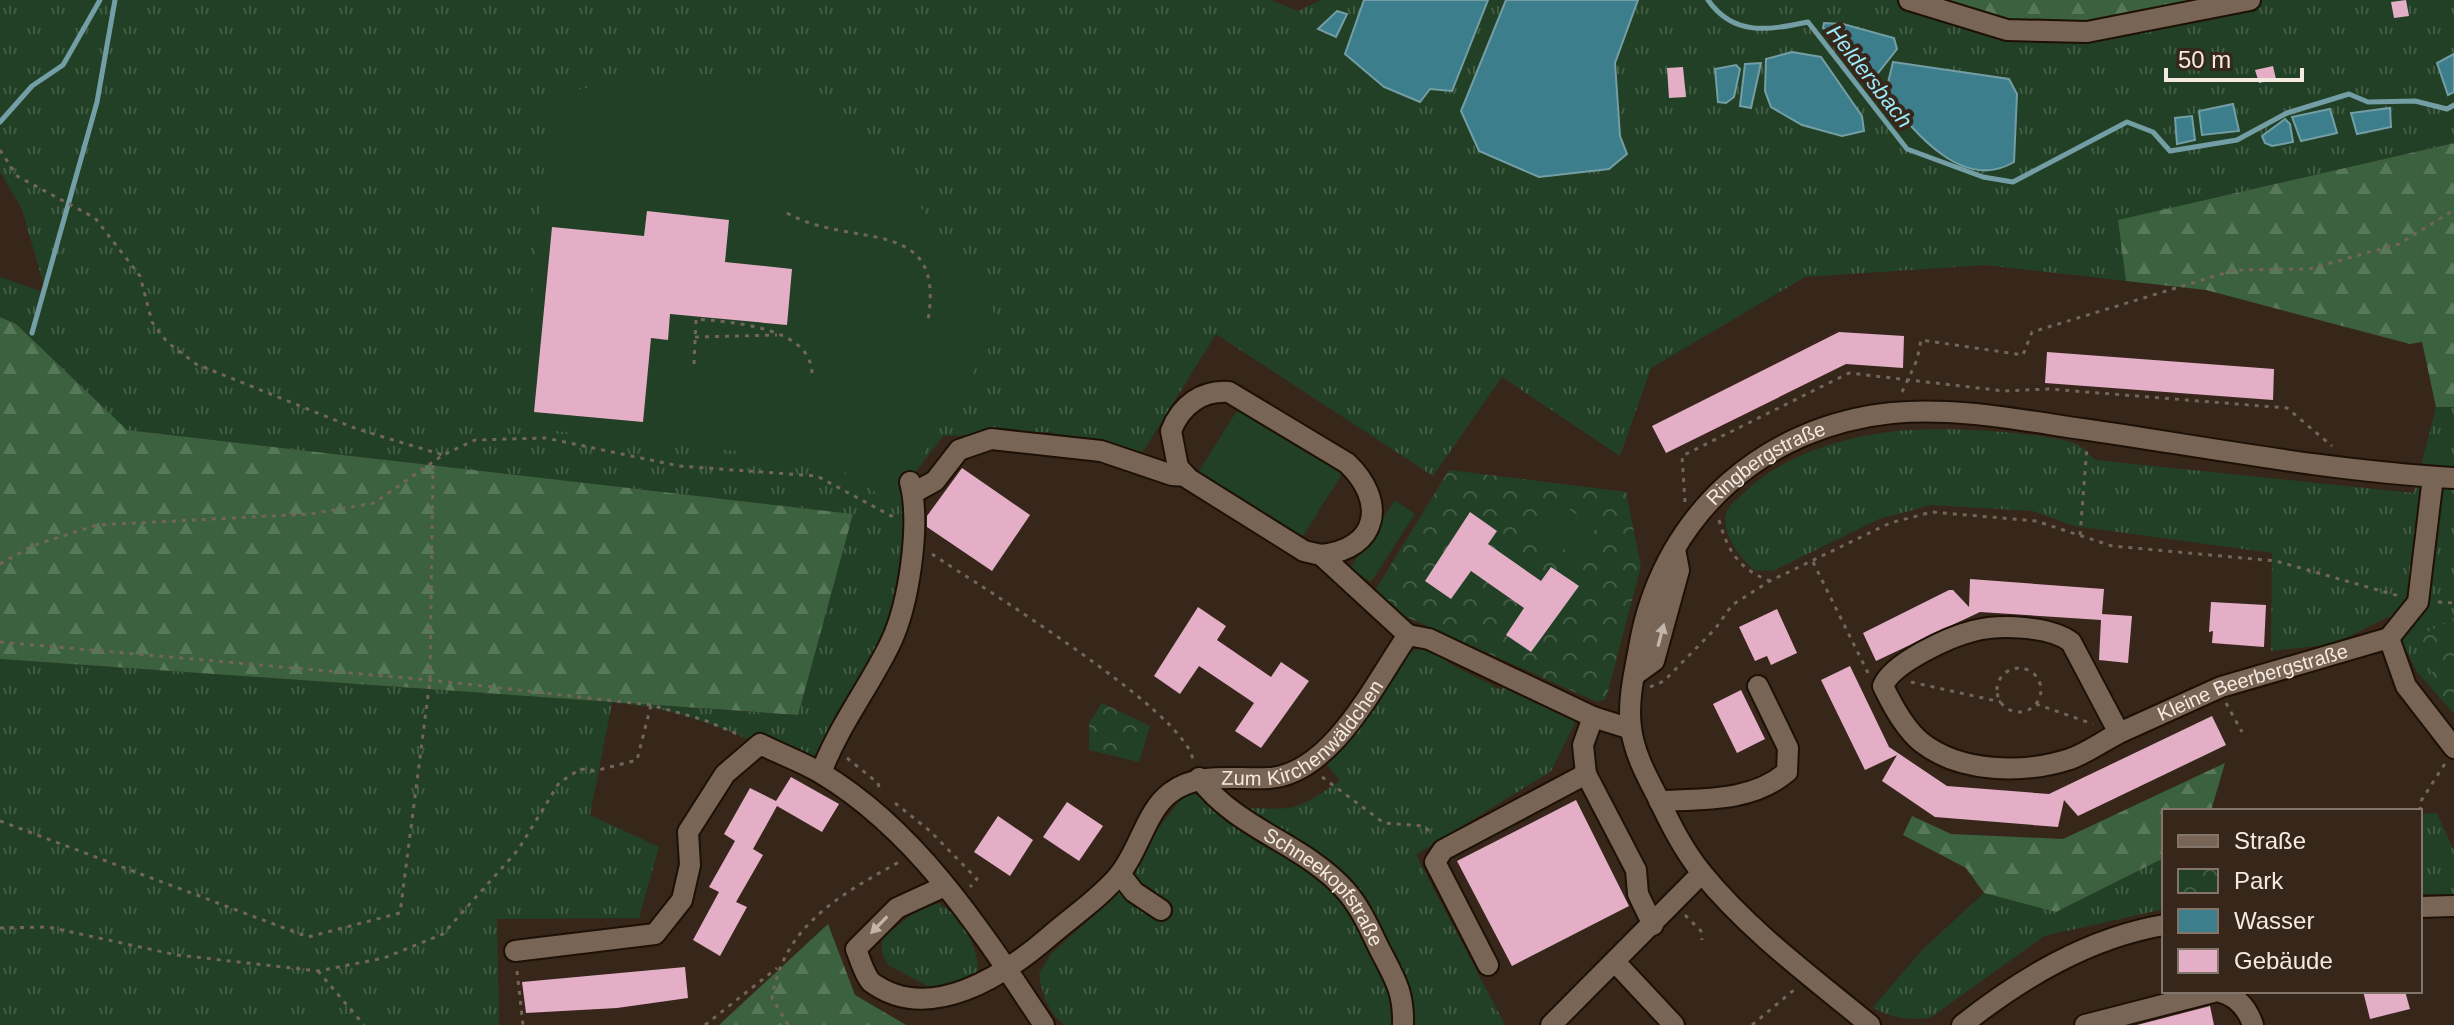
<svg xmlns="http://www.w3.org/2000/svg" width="2454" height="1025" font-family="Arial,sans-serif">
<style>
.grass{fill:url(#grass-tufts)}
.forest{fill:url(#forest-firs)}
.park{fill:url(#park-crowns)}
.pitch{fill:#214025}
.water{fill:#3c7e8b;stroke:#749ea5;stroke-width:2}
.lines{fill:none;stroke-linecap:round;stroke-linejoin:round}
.stream{stroke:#749ea5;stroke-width:5}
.building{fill:#e4aec7}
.minor-casing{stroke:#1e1004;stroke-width:24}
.path{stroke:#736559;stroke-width:3;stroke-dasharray:4 6;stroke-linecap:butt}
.minor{stroke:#786556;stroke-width:20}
.oneway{fill:#c3b5aa}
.labels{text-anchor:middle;stroke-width:8;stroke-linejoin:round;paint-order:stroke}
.street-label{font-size:20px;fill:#f5eae2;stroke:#37271a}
.water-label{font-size:22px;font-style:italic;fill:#9beafb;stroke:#37271a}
</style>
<defs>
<pattern id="grass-tufts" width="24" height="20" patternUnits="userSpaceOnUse" patternTransform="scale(2)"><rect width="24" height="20" fill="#214025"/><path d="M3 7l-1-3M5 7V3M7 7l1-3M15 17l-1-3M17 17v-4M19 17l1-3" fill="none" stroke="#425c44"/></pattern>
<pattern id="forest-firs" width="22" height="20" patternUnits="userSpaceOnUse" patternTransform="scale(2)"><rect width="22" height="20" fill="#3b613f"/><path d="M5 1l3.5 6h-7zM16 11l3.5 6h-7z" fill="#58785a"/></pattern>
<pattern id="park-crowns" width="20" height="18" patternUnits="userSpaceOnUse" patternTransform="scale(2)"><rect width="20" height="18" fill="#214025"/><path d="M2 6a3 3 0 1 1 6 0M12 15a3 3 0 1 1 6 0" fill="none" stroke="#425c44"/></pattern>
</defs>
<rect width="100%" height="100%" fill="#37271a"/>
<path class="grass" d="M0,0h1271l27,11 23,-11h43l-19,54 39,33 36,15 10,-13 23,1 35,-90h18l-45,111 18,40 61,26 80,-41 -5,-73 23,-63h816v143l-335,77 7,61 -141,-16 -180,12 -154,91 -31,88 -118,-79 -69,99 -217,-142 -77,124 -89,-26 -107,4 -39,51 -1,123 -82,163c-68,-32 -133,-66 -209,-70l-22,112 69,32 -20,71 -142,1 2,106h-499v-366l797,56 56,-201 -727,-84 -110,-106 -16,-7v-40l46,16 -24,-84 -22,-37z
M2436,407h18v307l-36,-41 -30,-56 -54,27 -63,7 1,-98 -198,-27 -41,-15 -102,-6 -52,14 -106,52 -20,-1c-13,-14 -34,-37 -26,-59 2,-6 12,-13 17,-18 41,-41 111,-60 168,-63 43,-3 118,2 159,12 9,2 17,12 25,18l318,33z
M1431,645l20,10 -3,8 53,27 5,-8 70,39 -25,50 -135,84 89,170h-440c-18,-13 -23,-32 -26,-52l12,-19 60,-54 25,-30 15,-32 37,-48 43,26c17,-13 36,-5 57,-8 19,-3 36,-17 52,-27l-13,-16 18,-18 56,-87 11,-9z
M2437,813l17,38v44l-34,-1v-80z
M2164,858v51l-120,27 -114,82c-20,2 -39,1 -57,-11l50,-58 61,-56 72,19z
M938,903c24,13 44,49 39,76l-40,12 -49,-26 -6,-12v-15l33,-26z"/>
<path class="forest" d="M1909,0h302l-124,24 -80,6z
M2454,143v264h-18l-14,-65 -12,2 -204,-54 -80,-9 -8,-61z
M0,317l16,7 111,106 726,84 -55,201 -798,-56z
M2225,763l-14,48h-47v47l-108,54 -72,-19 -18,-25 -63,-33 9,-19 39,18 112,5z
M828,924l27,71 51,30h-187z"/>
<path class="park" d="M1449,470l177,22 15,74 -35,133 -9,3 -201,-90 -23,-18z
M2454,618v93l-17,-21 -16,-55z
M1102,703l48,23 -11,36 -50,-12v-27z"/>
<path class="pitch" d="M784,73l42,23 56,56 121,173 -112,177 -64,-41 -307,-34 31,-332 91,-18z
M1241,404l104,65 -45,72 -104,-65z
M1552,498l44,30 -20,29 -44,-30z
M1395,500l20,14 -44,68 -21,-14z"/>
<path class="water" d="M1364,0h124l-36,91 -22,-2 -10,13 -36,-15 -39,-33z
M1506,0h132l-23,63 5,73 7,18 -18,15 -70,8 -60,-26 -18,-40z
M1337,11l10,3 -11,23 -18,-8z
M1824,23l19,1 51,14 3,11 -27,34 -36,-47 -11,-8z
M1792,52l29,5 41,59 2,15 -22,5 -40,-11 -31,-18 -6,-16 1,-32z
M2454,54v38l-6,3 -11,-32z
M1893,62l116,17 8,15 -3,68c-52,31 -100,-31 -129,-67z
M1761,63l-10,45 -11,-2 5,-42z
M1736,65l4,4 -6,28 -8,6 -8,-1 -3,-33z
M2233,104l6,27 -37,4 -3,-24z
M2390,108l1,19 -34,7 -6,-21z
M2330,109l7,24 -36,8 -9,-24z
M2192,116l3,24 -18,4 -2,-26z
M2285,119l5,5 3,18 -21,4 -7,-3 -3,-7z"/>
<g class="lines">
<path class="stream" d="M1708,0c26,37 61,30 100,22l99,127 76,28 30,5 114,-60 26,10 17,19 67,-11 50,-27 62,-19 19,8 47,-1 32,8 7,-4
M0,122l32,-36 31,-21 37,-65
M32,333l65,-231 18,-102"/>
</g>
<path class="building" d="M2406,0l3,16 -15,2 -3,-16z
M2273,66l3,13 -17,4 -4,-13z
M1683,67l3,30 -17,1 -2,-30z
M647,211l82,9 -4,42 67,7 -5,56 -117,-11 -2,26 -17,-2 -8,84 -109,-10 18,-185 92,9z
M1839,332l65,4 -1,32 -57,-4 -180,89 -14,-27z
M2047,352l227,17 -1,31 -228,-17z
M962,468l68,47 -38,56 -65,-44v-11z
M1470,512l27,19 -9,13 53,37 10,-14 28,19 -48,66 -25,-17 18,-27 -53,-37 -20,28 -26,-18z
M1970,579l134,10 -2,25 30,2 -4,47 -29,-3 2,-40 -121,-8 -104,49 -13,-28 86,-43h4l16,17z
M2211,602l55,3 -2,42 -52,-4 1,-12 -4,1z
M1198,607l28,19 -9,14 54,37 10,-15 28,19 -48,67 -26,-17 19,-28 -55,-37 -19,28 -26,-18z
M1777,609l20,44 -26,12 -4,-9 -12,5 -16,-34z
M1850,666l39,81 58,39 102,8 163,-78 14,29 -148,71 -14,-16 -6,27 -123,-10 -53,-36 15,-26 -32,15 -44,-90z
M1741,690l24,49 -28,14 -24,-49z
M791,777l48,27 -17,28 -45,-26 -24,43 10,6 -27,47 11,5 -27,49 -27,-16 26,-48 -10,-5 26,-46 -11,-7 26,-46 26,13z
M1576,800l53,106 -117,60 -55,-105z
M1067,802l36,24 -24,35 -36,-24z
M998,816l35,24 -23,36 -36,-24z
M685,967l3,31 -71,10 -91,5 -4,-31z
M2363,991h42l5,18 -40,10z
M2210,1006l4,19h-77z"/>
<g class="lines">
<defs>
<g id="minor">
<path d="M1909,0l98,30 80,2 163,-32"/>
<path d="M2433,477l-15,125 -29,36 17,48 48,62"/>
<path d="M913,493l22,-12 24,-31 32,-11 110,12 71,24 14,1"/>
<path d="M1321,555c58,-6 66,-54 26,-92l-118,-71c-27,-2 -48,13 -58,39l7,36 11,12 115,72 17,4 87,80"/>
<path d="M1636,674l18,-13 25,-91 -4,-21"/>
<path d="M1593,717l-10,28 3,29 50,96 2,24 15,31"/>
<path id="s1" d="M2119,733c-16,8 -32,20 -49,26 -46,15 -110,14 -149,-17 -17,-14 -29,-37 -38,-56 9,-23 66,-49 90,-55 26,-7 77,-5 98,11l48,91 102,-46 168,-49"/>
<path d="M821,773c18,-48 47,-84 69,-129 19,-39 31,-120 20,-162"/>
<path id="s2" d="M1199,778c37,51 106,66 147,113 15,17 24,39 34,59 15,29 24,42 23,75"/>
<path d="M1659,801c44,-2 93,1 128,-29l1,-24 -30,-62"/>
<path d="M1120,874l14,18 27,18"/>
<path id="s3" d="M945,886l-48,22 -41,41c4,10 8,25 15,33 58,43 133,-6 180,-47 22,-19 50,-38 68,-60 20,-24 27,-64 51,-82 29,-22 65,-13 99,-15 63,-4 107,-97 139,-143l21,4 164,78 38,12"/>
<path d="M2420,907l34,-1"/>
<path d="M515,951l140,-17 27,-34 8,-35 -2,-33 37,-58 35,-30c20,10 42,18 61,29 97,58 162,160 223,252"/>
<path d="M1616,963l58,62"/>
<path d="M1488,965l-53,-103 8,-12 143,-76"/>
<path d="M1551,1025l151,-152"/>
<path id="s4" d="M1870,1025c-57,-47 -121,-94 -168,-152 -19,-23 -33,-52 -46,-79 -11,-21 -22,-42 -25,-66 -4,-29 5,-62 10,-91 26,-125 124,-211 251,-224 63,-6 128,7 190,16 124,18 247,42 372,49"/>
<path d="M1962,1025c60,-47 126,-87 202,-100"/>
<path d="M2085,1025l132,-34c19,4 30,16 36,34"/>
</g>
</defs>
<use href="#minor" class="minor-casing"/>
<path class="path" d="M0,150l17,26 78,42 45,58 12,46 15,20 29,22 161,65 86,26
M787,213c65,37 159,0 141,107
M695,337l82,-2
M694,364l2,-45c36,3 117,8 116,56
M1902,392l15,-32 4,-20 102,15 9,-23 203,-62 74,-1 90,-25 55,-34
M1685,502l-3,-46 167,-83 155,18 45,-2 238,19 45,38
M1719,520c9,32 20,49 51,61
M2080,535l7,-88
M932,554c49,33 253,157 261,206
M1813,562l55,111
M0,564l32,-18 65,-21 213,-11 64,-11 69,-48 32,-15 71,-2 133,28 138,10 78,42
M2438,602l16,1
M0,642l430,38 221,25 53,15 38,16
M1997 690a22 22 0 1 1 44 0a22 22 0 1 1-44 0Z
M1911,682l90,20
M1650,687l14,-6 51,-52 17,-24 38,-24 120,-58 42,-11 104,9 76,25 164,15 123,35
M2226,703l16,29
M2036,704l57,20
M847,758l31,25 2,8
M1322,777l62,46 39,3 9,7
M895,803l35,28 47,48 -7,8
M2420,811l1,-10 25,-39
M0,821l308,116 92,-24 30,-233 3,-217
M1685,915l16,16 1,9
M0,928l48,-1 129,28 141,16 66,-13 59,-24 75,-84 41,-67 21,-14 15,2 42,-11 14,-55
M318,971l46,54
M517,971l6,54
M705,1025l72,-57
M788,1025l-16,-27c12,-73 68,-103 127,-136
M1752,1025l43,-36"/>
<use href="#minor" class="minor"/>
</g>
<defs><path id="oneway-solid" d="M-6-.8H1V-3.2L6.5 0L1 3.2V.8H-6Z" transform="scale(2)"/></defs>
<g class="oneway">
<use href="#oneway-solid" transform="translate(1661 635) rotate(-75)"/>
<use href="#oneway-solid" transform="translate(879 925) rotate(134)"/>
</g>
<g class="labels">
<g class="street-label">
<text dy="7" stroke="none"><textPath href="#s4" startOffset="704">Ringbergstraße</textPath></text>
<text dy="7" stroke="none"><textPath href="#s1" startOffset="734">Kleine Beerbergstraße</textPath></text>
<text dy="7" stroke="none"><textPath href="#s3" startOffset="690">Zum Kirchenwäldchen</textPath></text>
<text dy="7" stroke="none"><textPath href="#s2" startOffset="168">Schneekopfstraße</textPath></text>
</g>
<g class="water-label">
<text transform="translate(1870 76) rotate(52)" y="8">Heldersbach</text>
</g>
</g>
<rect x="2162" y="809" width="260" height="184" fill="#37271a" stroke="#83756a" stroke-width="2"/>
<rect x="2178" y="835" width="40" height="12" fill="#786556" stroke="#83756a" stroke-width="2"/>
<text x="2234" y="849" font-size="24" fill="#f5eae2">Straße</text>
<rect x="2178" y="869" width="40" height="24" fill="url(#park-crowns)" stroke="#83756a" stroke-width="2"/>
<text x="2234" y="889" font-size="24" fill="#f5eae2">Park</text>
<rect x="2178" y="909" width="40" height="24" fill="#3c7e8b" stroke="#83756a" stroke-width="2"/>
<text x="2234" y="929" font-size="24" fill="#f5eae2">Wasser</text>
<rect x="2178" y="949" width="40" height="24" fill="#e4aec7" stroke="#83756a" stroke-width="2"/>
<text x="2234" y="969" font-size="24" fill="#f5eae2">Gebäude</text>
<path d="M2166 68v12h136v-12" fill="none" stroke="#f5eae2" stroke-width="4"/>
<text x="2178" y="68" font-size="24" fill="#f5eae2" stroke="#37271a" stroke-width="6" paint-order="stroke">50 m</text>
</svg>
